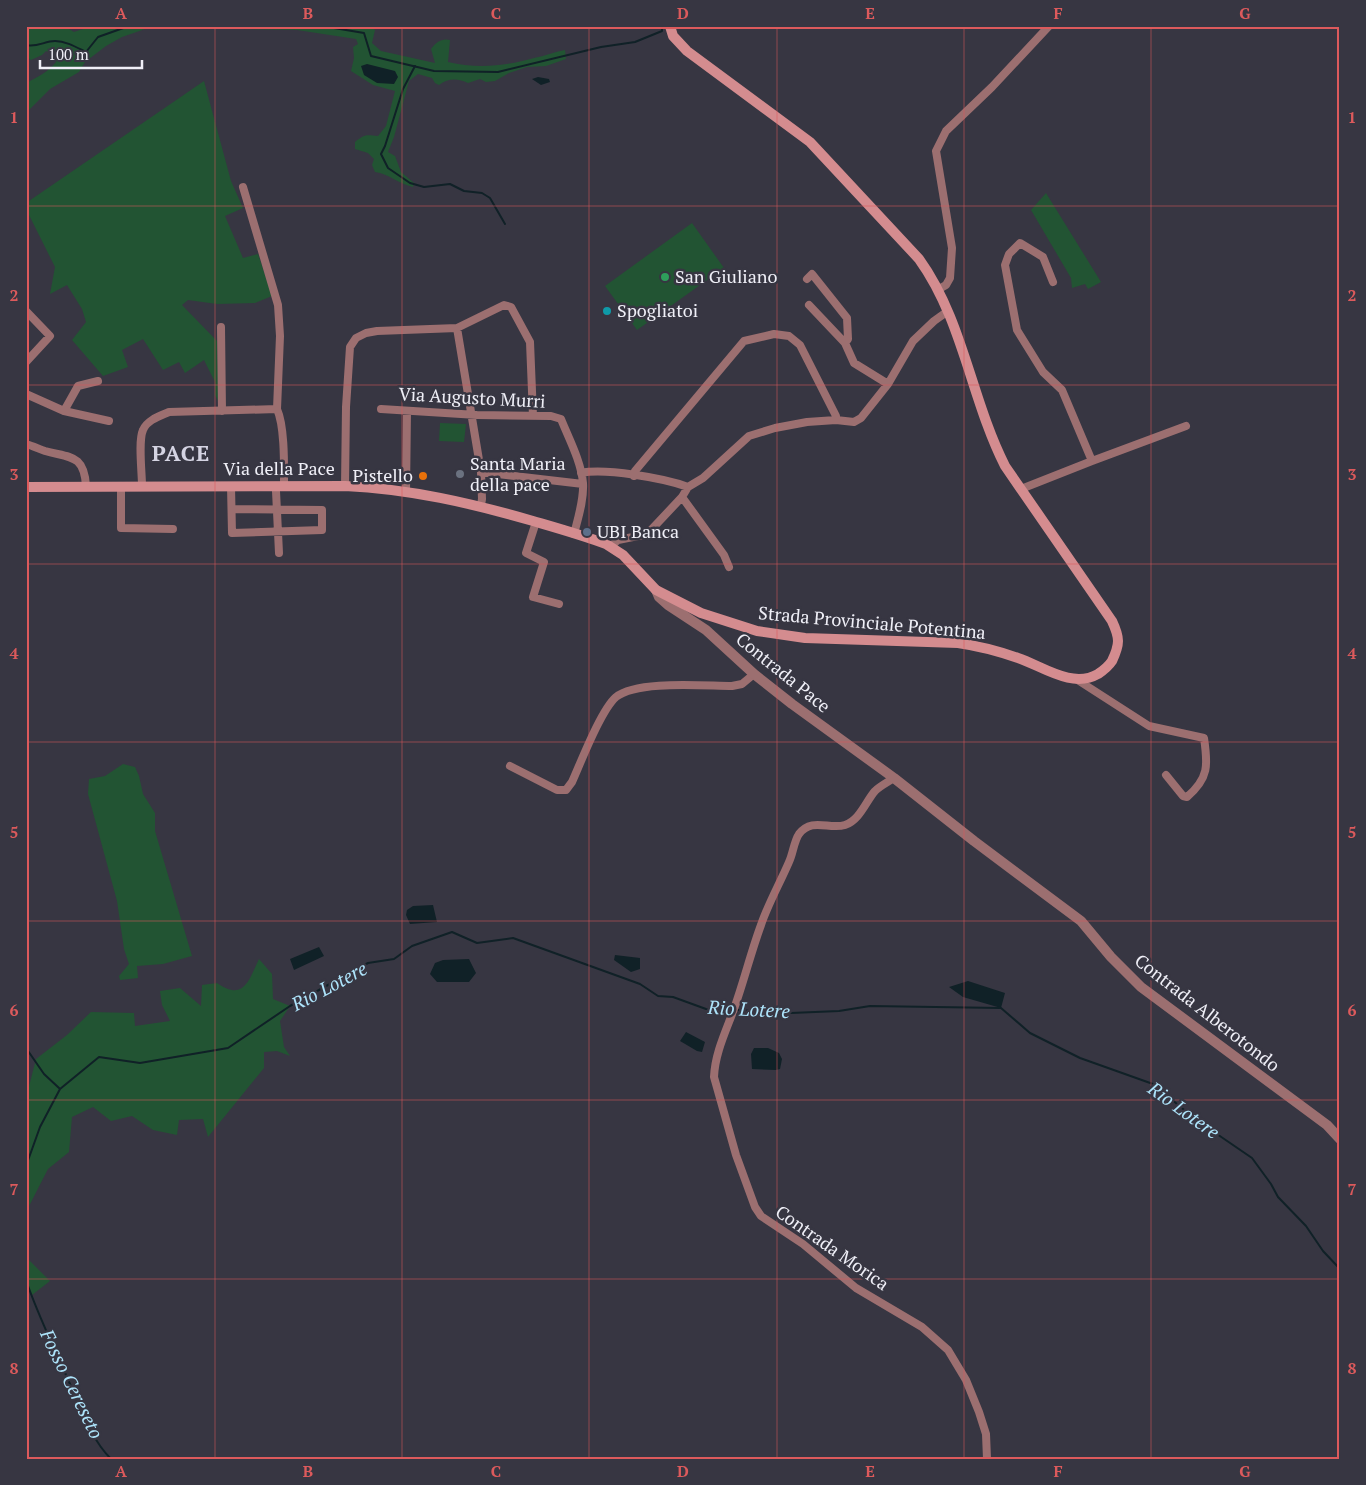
<svg xmlns="http://www.w3.org/2000/svg" width="1366" height="1485" font-family="'PT Serif',serif">
<style>
.green{fill:#225433}
.water{fill:#102127}
.lines{fill:none;stroke-linecap:round;stroke-linejoin:round}
.stream{stroke:#102127;stroke-width:2}
.minor{stroke:#9c6f70;stroke-width:8}
.tertiary{stroke:#9c6f70;stroke-width:10}
.secondary{stroke:#d48c8f;stroke-width:10}
.grid{fill:none;stroke:#dc5a5c;stroke-width:1;stroke-opacity:0.55}
.leisure-dot{fill:#2e9e5b;stroke:#373642;stroke-width:2}
.culture-dot{fill:#0f9aa8;stroke:#373642;stroke-width:2}
.worship-dot{fill:#6b7280;stroke:#373642;stroke-width:2}
.food-dot{fill:#e8710a;stroke:#373642;stroke-width:2}
.service-dot{fill:#5c6f8a;stroke:#373642;stroke-width:2}
.labels{text-anchor:middle;stroke-width:5;stroke-linejoin:round;paint-order:stroke}
.poi-label{font-size:18px;fill:#efeff7;stroke:#373642;text-anchor:start}
.street-label{font-size:18px;fill:#efeff7;stroke:#373642}
.water-label{font-size:19px;font-style:italic;fill:#ade3fa;stroke:#373642}
.district-label{font-size:22px;font-weight:bold;letter-spacing:1px;fill:#d5d4e3;stroke:#373642}
.neatline{fill:none;stroke:#dc5a5c;stroke-width:2}
.grid-label{font-size:16px;text-anchor:middle;font-weight:bold;fill:#dc5a5c}
</style>
<rect width="100%" height="100%" fill="#373642"/>
<path class="green" d="M26,26h38l10,6 15,-5 6,1 7,-2h52l-32,11 -16,9 -21,16 -6,10 -29,17 -23,23 -1,-29c12,-6 22,-11 30,-21l-5,-9 -5,-2 -4,4 -11,5 -5,-3z
M237,26h134l4,4 -3,13 9,8 54,12 -4,-14c5,-7 11,-11 19,-9l-2,22c29,7 58,4 86,-4 11,-2 20,-6 31,-8l1,9 -20,7 -19,1 -18,6 -14,8 -9,1 -6,-3 -12,4c-10,-5 -20,-5 -29,2l-4,-2 -3,-5 -14,-4 -9,7 -15,56 -6,15 7,4 6,16 13,11 -1,4c-14,-3 -24,-13 -38,-15l-3,-7 2,-6 -6,-6 -13,-4v-7c10,-8 11,-7 23,-6l8,-10 9,-35 -22,-6 -22,-14 3,-13 -1,-11 5,-3 -2,-5 -59,-9 -54,-1z
M204,81l27,100 12,27 -18,8 18,42 15,-4 14,42 -17,7 -38,1 -29,-4 -6,5 35,36 2,62 -4,-8v-13l-11,-22 -19,13 -6,-11 -16,8 -20,-31 -21,11 6,17 -25,9 -31,-36 14,-18 -4,-13 -15,-24 -17,9 5,-27 -29,-58v-6z
M1046,193l55,89 -13,7 -3,-5 -13,4 -1,-10 -40,-68z
M692,223l32,45 -87,62 -32,-44z
M440,423l26,1 -2,18 -25,-1z
M123,764l12,3 4,9 4,18 12,19v18l37,125 -29,8 -26,2 1,12 -18,2 -1,-4 10,-12 -5,-15 -7,-48 -29,-107 1,-15 16,-3z
M259,959l13,15 1,25 17,7 -10,15 4,26 6,9 -13,-5 -13,1v16l-56,69 -5,-18 -24,1 -2,15 -24,-5 -21,-14 -21,5 -18,-14 -21,10 -3,35 -21,17 -22,43v-114l10,-39 31,-24 24,-23 43,1 1,13 35,-5 -8,-16 -2,-14 20,-3 21,18 1,-21 15,-2c27,19 32,-3 42,-24z
M26,1252l1,6 23,23 -18,14 -6,-7z"/>
<path class="water" d="M367,64l28,7 3,6 -4,7 -17,-1 -13,-8 -3,-9z
M538,77l11,2 1,3 -9,3 -9,-6z
M433,905l4,17 -27,2 -4,-9 1,-5 6,-4z
M319,947l5,9 -30,14 -4,-11z
M615,955l25,3v11l-9,3 -17,-12z
M469,959l7,14 -7,9h-32l-7,-8 5,-11 8,-3z
M968,981l37,12 -4,15 -38,-11 -14,-10z
M686,1032l19,10 -3,10 -5,-1 -17,-10z
M754,1048h14l11,5 3,6 -2,10 -4,1 -24,-1 -1,-15z"/>
<g class="lines">
<path class="stream" d="M322,26l42,7 7,23 63,15 64,1 103,-25 34,-5 27,-11v-5
M26,45c10,3 19,-4 29,-4 11,0 21,6 31,11l12,-15 31,-11
M415,66l-12,23 -18,57 -4,8 7,14 22,15 14,4 26,-3 14,7 18,2 8,5 15,26
M737,1010l54,3 48,-2 31,-5 131,2 29,25 50,25 73,26 42,35 57,39 19,26 7,13 28,29 17,25 17,18
M26,1048l18,26 15,14
M26,1166l14,-39 20,-38 39,-32 41,6 88,-15 62,-42 78,-43 26,-4 18,-13 40,-14 25,11 36,-5 127,46 18,12 15,1 33,12 26,1
M26,1280c11,33 26,63 40,95 13,28 23,62 45,84"/>
<path class="minor" d="M243,187l35,118 2,31 -3,73c8,18 7,57 7,77
M807,279l5,-5 35,44 1,21 -3,4
M1053,282l-10,-25 -23,-14 -11,11 -4,11 12,65 26,42 19,18 30,71
M939,289l7,-4 4,-7 2,-30 -16,-97 10,-20 46,-44 57,-61
M809,305l36,38 9,20 34,21
M26,311l24,25 -24,26
M221,327l1,84
M457,328l24,144 1,27 -1,6
M26,394l38,17 45,10
M381,409l96,6 74,1 10,3c8,20 20,42 22,64 1,17 -5,35 -9,51
M64,411l14,-25 20,-5
M26,444c7,2 13,5 19,7 25,7 39,3 41,35
M481,472l102,12
M581,473c24,-5 83,5 107,14
M634,476l1,-5 109,-130 30,-7 15,2 11,9 36,71v4
M121,486v42l52,1
M142,486c0,-14 -4,-45 1,-56 4,-10 17,-14 26,-18l108,-3
M231,486l1,47 90,-3v-20l-90,-1
M345,486l1,-79 4,-60 6,-9 10,-5 11,-2 80,-3 47,-23 7,2 19,35 3,74
M1021,489l71,-28 94,-35
M276,491l3,62
M406,492l1,-81
M682,497l42,58 5,12
M536,522l-10,31 18,9 -11,35 26,7
M611,546l7,-6 25,-5 8,-5 31,-33 6,-10 15,-9 46,-42 26,-8 32,-6 29,-2 18,2 7,-4 27,-34 25,-43 21,-20 14,-10
M1076,679l73,47 55,12c4,27 5,40 -17,59l-4,-1 -17,-21
M510,766l47,24h9l6,-8c9,-20 29,-72 44,-85 21,-17 88,-11 116,-11l10,-2 12,-10
M894,778c-6,4 -14,8 -19,13 -9,10 -15,29 -30,34 -16,5 -33,-8 -46,9 -5,7 -6,20 -10,28 -9,21 -21,42 -28,63 -10,27 -17,56 -27,84 -8,22 -19,44 -20,68l22,78 19,52 6,9 42,28 53,44 66,39 26,23 18,30 13,32 7,22 1,25"/>
<path class="tertiary" d="M656,590l3,7 9,8 38,25 48,44 38,30 102,74 80,63 107,80 30,36 30,30 186,138 13,14"/>
<path class="secondary" d="M26,487l319,-1c65,3 126,17 188,35 24,7 49,14 73,23l17,11 33,35 45,23 56,18 48,7 153,5c21,3 40,8 60,15 24,8 54,31 80,16 6,-4 10,-7 14,-13 8,-17 8,-23 0,-40l-107,-155c-34,-67 -42,-146 -86,-207l-109,-117 -123,-91 -14,-15 -3,-10"/>
</g>
<path class="grid" d="M215,26v1433M402,26v1433M589,26v1433M777,26v1433M964,26v1433M1151,26v1433M26,206h1314M26,385h1314M26,564h1314M26,742h1314M26,921h1314M26,1100h1314M26,1279h1314"/>
<circle class="leisure-dot" cx="665" cy="277" r="5"/>
<circle class="culture-dot" cx="607" cy="311" r="5"/>
<circle class="worship-dot" cx="460" cy="474" r="5"/>
<circle class="food-dot" cx="423" cy="476" r="5"/>
<circle class="service-dot" cx="587" cy="532" r="5"/>
<g class="labels">
<g class="poi-label">
<text x="675" y="283">San Giuliano</text>
<text x="617" y="317">Spogliatoi</text>
<text x="470" y="470">Santa Maria<tspan x="470" dy="21">della pace</tspan></text>
<text x="413" y="482" text-anchor="end">Pistello</text>
<text x="597" y="538">UBI Banca</text>
</g>
<g class="street-label">
<text transform="translate(472 398) rotate(3)" y="6">Via Augusto Murri</text>
<text x="279" y="475">Via della Pace</text>
<text transform="translate(872 623) rotate(5)" y="6">Strada Provinciale Potentina</text>
<text transform="translate(783 673) rotate(39)" y="6">Contrada Pace</text>
<text transform="translate(1207 1013) rotate(38)" y="6">Contrada Alberotondo</text>
<text transform="translate(832 1248) rotate(35)" y="6">Contrada Morica</text>
</g>
<g class="water-label">
<text transform="translate(329 986) rotate(-28)" y="7">Rio Lotere</text>
<text transform="translate(749 1009) rotate(3)" y="7">Rio Lotere</text>
<text transform="translate(1184 1110) rotate(36)" y="7">Rio Lotere</text>
<text transform="translate(72 1384) rotate(64)" y="7">Fosso Cereseto</text>
</g>
<g class="district-label">
<text x="181" y="461">PACE</text>
</g>
</g>
<rect width="1366" height="1485" fill="none" stroke="#373642" stroke-width="55"/>
<path d="M40 60v8h102v-8" fill="none" stroke="#efeff7" stroke-width="2.5"/>
<text x="48" y="60" font-size="15" fill="#efeff7" stroke="#373642" stroke-width="4" paint-order="stroke">100 m</text>
<rect x="28" y="28" width="1310" height="1430" class="neatline"/>
<g class="grid-label">
<text x="121" y="19">A</text>
<text x="308" y="19">B</text>
<text x="496" y="19">C</text>
<text x="683" y="19">D</text>
<text x="870" y="19">E</text>
<text x="1058" y="19">F</text>
<text x="1245" y="19">G</text>
<text x="14" y="123">1</text>
<text x="1352" y="123">1</text>
<text x="14" y="301">2</text>
<text x="1352" y="301">2</text>
<text x="14" y="480">3</text>
<text x="1352" y="480">3</text>
<text x="14" y="659">4</text>
<text x="1352" y="659">4</text>
<text x="14" y="838">5</text>
<text x="1352" y="838">5</text>
<text x="14" y="1016">6</text>
<text x="1352" y="1016">6</text>
<text x="14" y="1195">7</text>
<text x="1352" y="1195">7</text>
<text x="14" y="1374">8</text>
<text x="1352" y="1374">8</text>
<text x="121" y="1477">A</text>
<text x="308" y="1477">B</text>
<text x="496" y="1477">C</text>
<text x="683" y="1477">D</text>
<text x="870" y="1477">E</text>
<text x="1058" y="1477">F</text>
<text x="1245" y="1477">G</text>
</g>
</svg>
